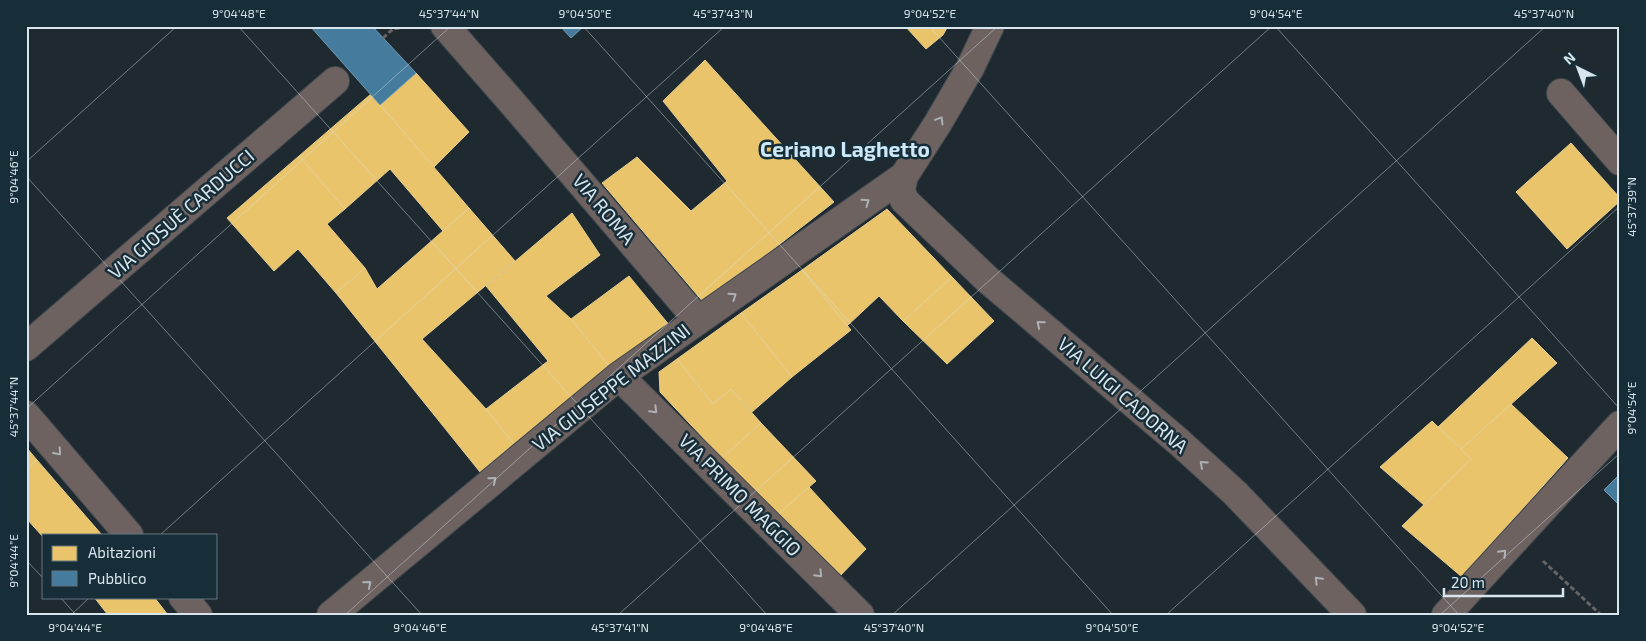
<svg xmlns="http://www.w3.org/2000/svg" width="1646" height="641" font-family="'Exo 2',sans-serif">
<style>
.homes{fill:#e9c46a;stroke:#e4ce91}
.public{fill:#457b9d;stroke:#719bb5}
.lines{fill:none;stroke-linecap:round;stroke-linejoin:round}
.minor-casing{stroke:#3e474d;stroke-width:30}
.path{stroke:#656364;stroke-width:3;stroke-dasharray:5 2.5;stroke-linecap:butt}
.minor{stroke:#6d6260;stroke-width:28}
.oneway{stroke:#adb1b5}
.ticks{fill:none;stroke:#d8e5ed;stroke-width:1;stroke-opacity:0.45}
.labels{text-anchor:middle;stroke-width:5;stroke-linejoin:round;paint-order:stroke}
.street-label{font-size:19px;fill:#d8e5ed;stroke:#172d38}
.quarter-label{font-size:21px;font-weight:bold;fill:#cde8f6;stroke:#172d38}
.neatline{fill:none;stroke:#d8e5ed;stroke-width:2}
.ticks-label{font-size:12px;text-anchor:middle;fill:#d8e5ed}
</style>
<rect width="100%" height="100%" fill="#1f2a30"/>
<path class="homes" d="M905,26h43l-5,9 -17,14z
M705,60l129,142 -130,101 -102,-120 35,-26 54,54 36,-30 -64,-80z
M416,73l53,59 -35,35 -54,-62z
M371,94l98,114 -26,23 -53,-62 -45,40 -46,-53z
M1571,143l49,55v3l-53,48 -51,-57z
M299,156l46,53 -18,15 38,44 -29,25 -38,-44 -24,22 -47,-53z
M469,208l46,53 -93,78 64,70 28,35 -34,28 -144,-179 29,-25 12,21z
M887,209l65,68 -49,44 -24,-25 -32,30 -45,-56z
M572,213l28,42 -54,41 25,23 39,48 -96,77 -28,-35 62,-48 -62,-75z
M802,270l49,60 -59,47 -51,-64z
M629,276l41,50 -60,41 -39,-48z
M952,277l42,44 -47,43 -44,-43z
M741,313l51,64 -40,35 -21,-23 -18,15 -36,-45z
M1532,338l25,25 -96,86 -23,-22z
M677,359l36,45 18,-15 30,34 -39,35 -62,-66 -1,-20z
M1511,404l57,54 -106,119 -60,-51 69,-67 -10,-10z
M1432,421l39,38 -47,46 -44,-38z
M761,423l55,58 -40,35 -54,-58z
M26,447l11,13 -11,10z
M37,460l65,75h-58v3l-18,-20v-48z
M809,487l57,62 -28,29 -62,-62z
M94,597h60l14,18h-60z"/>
<path class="public" d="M310,26h62l44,47 -36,32z
M560,26h24l-13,12z
M1620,474v32l-16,-16z"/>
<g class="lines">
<defs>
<path id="minor" d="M445,26l64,73 189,221
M1561,93l59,68
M904,176l-3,13 3,11 84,80 191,162 56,51 117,122
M26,347l309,-266
M619,376l241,239
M26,415l103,120
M183,597l15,18
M331,615l288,-239 285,-200 34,-53 32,-55 20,-42
M1446,615l174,-190"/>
</defs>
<use href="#minor" class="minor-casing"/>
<path class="path" d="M383,38l10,-9 19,-3
M1543,561l58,54"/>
<use href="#minor" class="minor"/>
</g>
<defs><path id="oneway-chevron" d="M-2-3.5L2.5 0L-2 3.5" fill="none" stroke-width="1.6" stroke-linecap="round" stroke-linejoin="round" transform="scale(1.25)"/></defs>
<g class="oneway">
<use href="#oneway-chevron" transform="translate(940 120) rotate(-59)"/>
<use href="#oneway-chevron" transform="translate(866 202) rotate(-35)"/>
<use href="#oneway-chevron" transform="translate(733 296) rotate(-35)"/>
<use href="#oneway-chevron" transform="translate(1040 324) rotate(-140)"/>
<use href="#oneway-chevron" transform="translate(654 410) rotate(45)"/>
<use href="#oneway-chevron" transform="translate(58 452) rotate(49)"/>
<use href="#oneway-chevron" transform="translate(1203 464) rotate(-138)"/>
<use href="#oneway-chevron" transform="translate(493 480) rotate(-40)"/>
<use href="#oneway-chevron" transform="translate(1503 553) rotate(-47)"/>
<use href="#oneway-chevron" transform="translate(819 574) rotate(45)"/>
<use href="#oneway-chevron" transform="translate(1318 580) rotate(-134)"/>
<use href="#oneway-chevron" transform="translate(368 584) rotate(-40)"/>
</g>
<path class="ticks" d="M238,26l529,589M583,26l530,589M929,26l530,589M1275,26l345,383M26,162l151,-136M26,176l396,439M26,409l425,-383M160,535l565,-509M26,560l18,19M60,597l16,18M71,615l19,-18M345,615l653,-589M618,615l654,-589M892,615l654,-589M1166,615l454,-409M1440,615l180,-162"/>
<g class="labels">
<g class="street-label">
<text transform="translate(604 209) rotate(50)" y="7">VIA ROMA</text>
<text transform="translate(181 214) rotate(-41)" y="7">VIA GIOSUÈ CARDUCCI</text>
<text transform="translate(611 387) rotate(-38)" y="7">VIA GIUSEPPE MAZZINI</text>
<text transform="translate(1123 395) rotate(41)" y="7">VIA LUIGI CADORNA</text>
<text transform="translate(740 495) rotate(45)" y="7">VIA PRIMO MAGGIO</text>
</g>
<g class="quarter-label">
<text x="845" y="157">Ceriano Laghetto</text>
</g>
</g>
<rect width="1646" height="641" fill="none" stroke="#172d38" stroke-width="55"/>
<rect x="42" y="534" width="175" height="65" fill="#172d38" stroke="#647780"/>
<rect x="52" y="546" width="25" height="15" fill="#e9c46a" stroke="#647780"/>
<text x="88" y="558" font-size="15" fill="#d8e5ed">Abitazioni</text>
<rect x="52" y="571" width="25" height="15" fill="#457b9d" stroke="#647780"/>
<text x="88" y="584" font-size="15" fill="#d8e5ed">Pubblico</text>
<g transform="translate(1578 68) rotate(318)" stroke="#172d38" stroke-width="4" paint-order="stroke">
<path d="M0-4L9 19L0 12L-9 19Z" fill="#d8e5ed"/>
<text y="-8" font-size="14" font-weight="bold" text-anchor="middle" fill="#d8e5ed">N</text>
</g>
<path d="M1444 588v8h119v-8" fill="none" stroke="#d8e5ed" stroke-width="2.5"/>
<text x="1451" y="588" font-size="15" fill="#d8e5ed" stroke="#172d38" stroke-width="4" paint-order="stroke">20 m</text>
<rect x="28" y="28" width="1590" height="586" class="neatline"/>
<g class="ticks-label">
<text x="239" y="18">9°04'48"E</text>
<text x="449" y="18">45°37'44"N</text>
<text x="585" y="18">9°04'50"E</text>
<text x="723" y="18">45°37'43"N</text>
<text x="930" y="18">9°04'52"E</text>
<text x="1276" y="18">9°04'54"E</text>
<text x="1544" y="18">45°37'40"N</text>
<text transform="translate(14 177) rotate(-90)" y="4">9°04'46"E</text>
<text transform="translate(1632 207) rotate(-90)" y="4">45°37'39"N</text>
<text transform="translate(14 407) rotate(-90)" y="4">45°37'44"N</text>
<text transform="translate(1632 408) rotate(-90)" y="4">9°04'54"E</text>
<text transform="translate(14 561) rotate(-90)" y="4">9°04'44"E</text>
<text x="75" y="632">9°04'44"E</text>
<text x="420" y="632">9°04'46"E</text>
<text x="620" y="632">45°37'41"N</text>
<text x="766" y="632">9°04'48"E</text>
<text x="894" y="632">45°37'40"N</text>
<text x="1112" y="632">9°04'50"E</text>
<text x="1458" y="632">9°04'52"E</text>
</g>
</svg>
